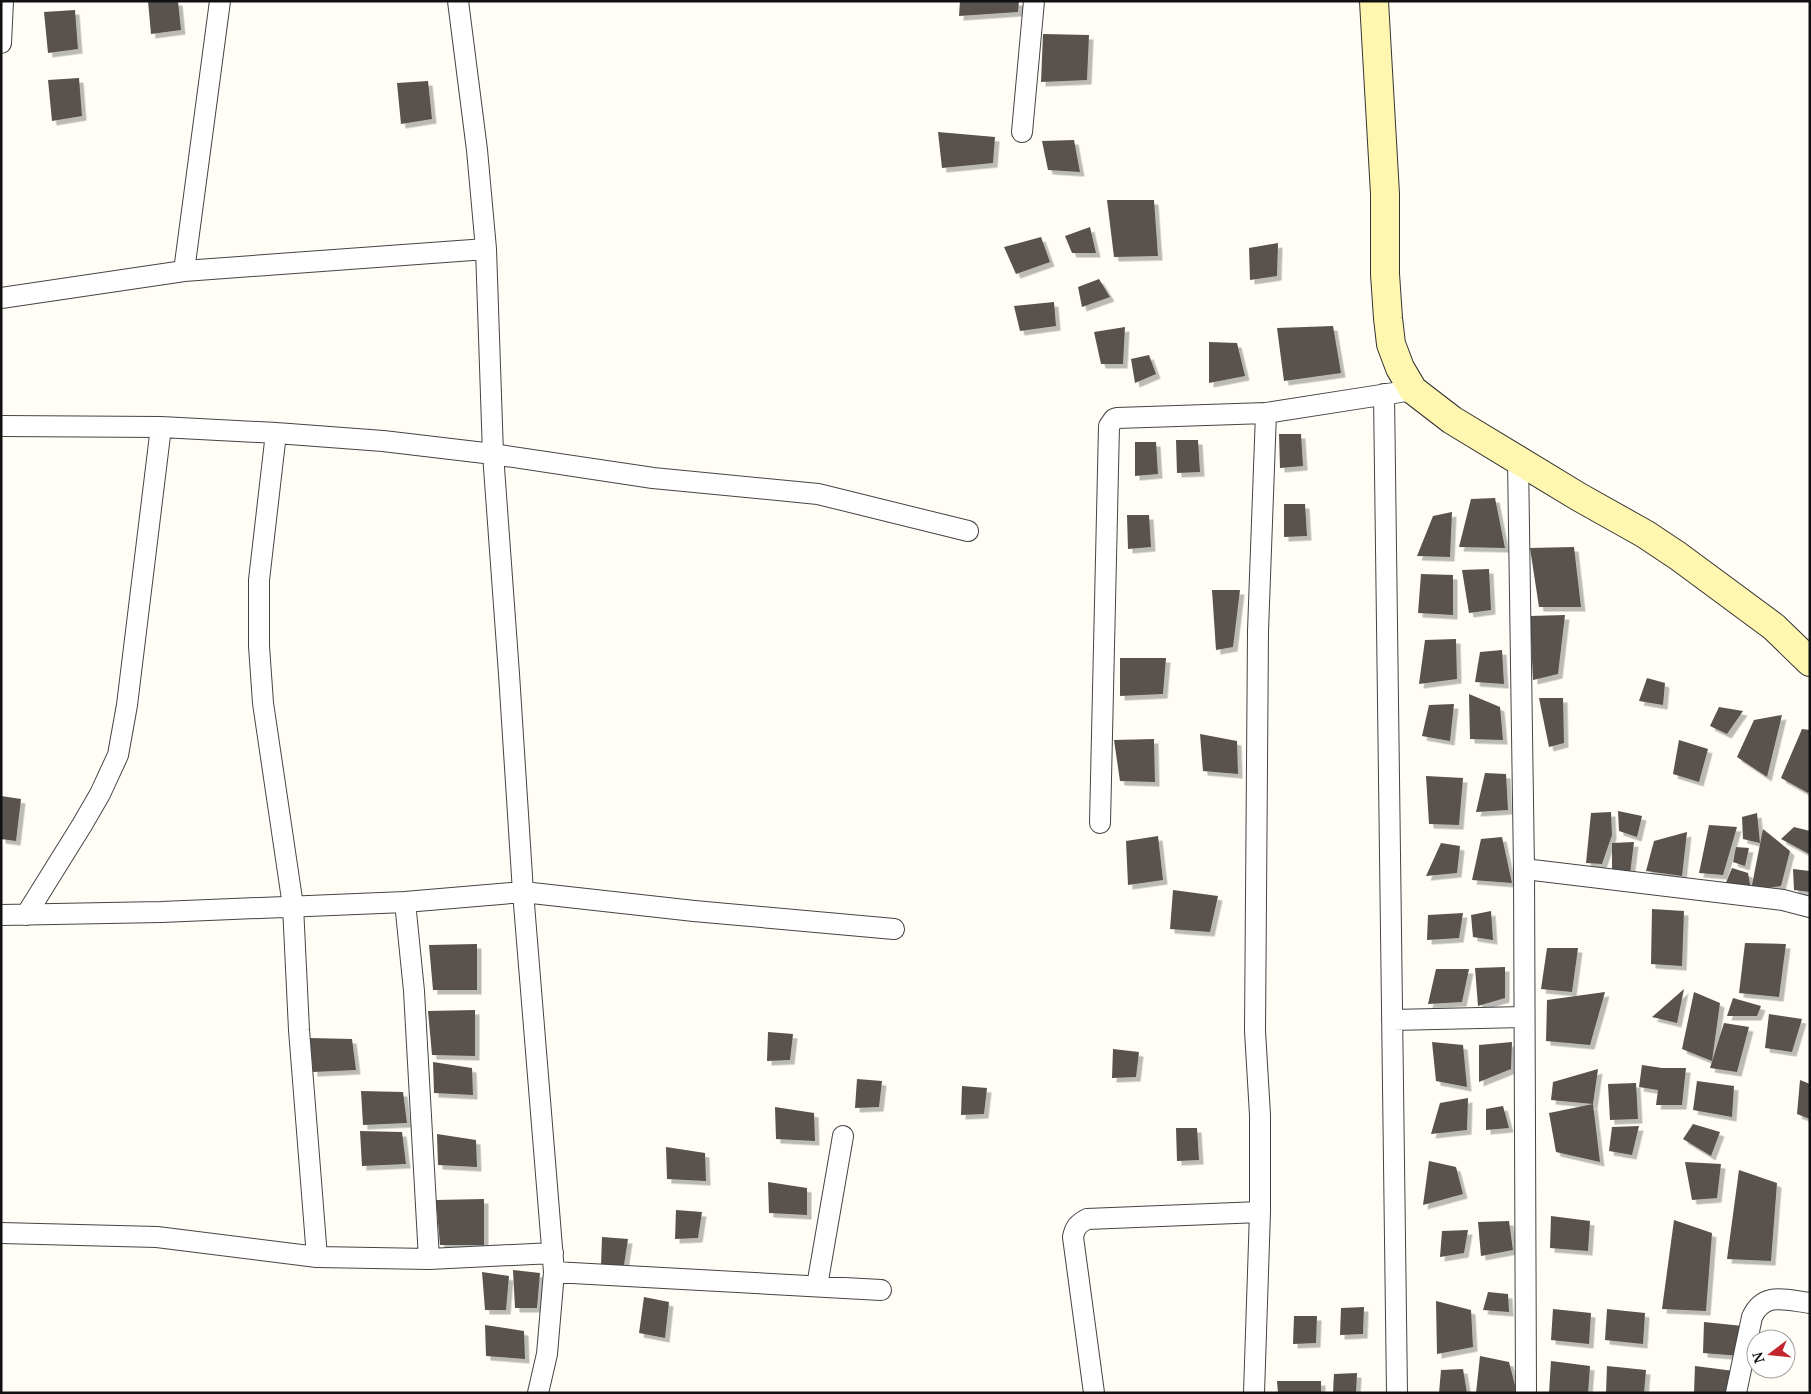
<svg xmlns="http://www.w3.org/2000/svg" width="1811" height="1394" font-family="'Noto Serif',serif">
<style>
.building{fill:#5a524d;filter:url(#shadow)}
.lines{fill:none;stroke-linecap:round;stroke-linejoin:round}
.street-casing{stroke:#444;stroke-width:22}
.secondary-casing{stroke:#333;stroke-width:30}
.street{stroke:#fff;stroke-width:20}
.secondary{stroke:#fff6b0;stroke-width:28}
</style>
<defs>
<filter id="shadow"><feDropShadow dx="4.5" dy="4.5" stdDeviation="0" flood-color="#0004"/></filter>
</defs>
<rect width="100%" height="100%" fill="#fffdf5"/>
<path class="building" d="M148,1h30l3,29 -30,4z
M960,1h59l-1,11 -59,4z
M75,10l3,39 -30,4 -4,-41z
M1043,34l46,1 -2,45 -46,2z
M79,78l3,38 -30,5 -4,-41z
M428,81l4,38 -31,5 -4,-41z
M938,132l57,5 -2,26 -51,5z
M1074,140l6,32 -32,-2 -6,-29z
M1107,200h47l4,56 -44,1z
M1090,227l6,26h-24l-7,-17z
M1041,237l9,25 -34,12 -12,-27z
M1278,243l-1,33 -27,4 -1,-32z
M1099,279l11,18 -28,10 -4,-20z
M1054,302l2,24 -36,5 -6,-25z
M1333,326l8,47 -57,8 -7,-53z
M1125,327l-2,37h-22l-7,-32z
M1209,342l28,1 8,33 -36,7z
M1149,355l7,19 -21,9 -4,-24z
M1279,434h22l2,32 -23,2z
M1176,440h22l2,32 -23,1z
M1135,442h21l2,32 -23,2z
M1495,498l10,50 -46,-1 12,-48z
M1284,504h21l2,32 -23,1z
M1452,512l-2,45 -33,-1 16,-40z
M1127,515h22l2,32 -23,2z
M1574,547l7,60h-42l-9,-59z
M1489,569l2,41 -22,3 -7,-43z
M1421,574l32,1v40l-35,-2z
M1212,590h28l-7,57 -17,3z
M1565,615l-7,59 -25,6 -3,-64z
M1456,639l1,40 -38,5 6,-44z
M1502,650l2,34 -29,-2 5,-30z
M1120,658h46l-3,36 -43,2z
M1647,678l18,5 -2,22 -24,-4z
M1469,694l31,13 3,33 -33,-1z
M1539,698h24l1,45 -15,4z
M1454,704l-4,37 -28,-5 7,-31z
M1719,707l24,4 -16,23 -17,-8z
M1782,715l-15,62 -30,-20 17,-37z
M1802,729l8,1v59l-2,4 -27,-15z
M1200,734l37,7 1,33 -35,-3z
M1154,739l1,43 -35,-1 -6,-41z
M1679,740l29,9 -9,33 -26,-8z
M1485,773l21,1 2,36 -32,2z
M1426,776l37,2 -4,47 -30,-1z
M1,796l20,3 -5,42 -15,-2z
M1618,811l24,5 -5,21 -18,-6z
M1611,812l1,23 -10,29 -16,-1 5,-50z
M1757,813l3,30 -17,-4 -1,-22z
M1709,825l28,2 -14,48 -24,-2z
M1794,827l16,4 -1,23 -28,-15z
M1763,829l27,22 -9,35 -30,4z
M1687,832l-5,44 -36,-5 8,-30z
M1158,836l5,44 -35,5 -2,-44z
M1502,837l10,46 -40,-3 9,-41z
M1634,842l-4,32 -18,-2v-29z
M1441,843l19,3 -3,27 -31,3z
M1736,847l13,1 -4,18 -12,-4z
M1732,868l16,5 3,17 -26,-5z
M1793,869l17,2v21l-16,-2z
M1173,890l45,6 -8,36 -40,-3z
M1652,909l32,2 -2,55 -31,-2z
M1491,911l2,29 -20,-3 -2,-22z
M1463,913l-4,25 -32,2 1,-25z
M1745,943l41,1 -7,53 -40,-4z
M477,944v46h-44l-4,-45z
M1547,948h31l-6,44 -31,-3z
M1505,967v31l-27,8 -3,-38z
M1436,969h33l-7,33 -34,2z
M1684,989l-7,34 -25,-6z
M1605,992l-15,53 -44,-4 1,-41z
M1694,992l26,11 -8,58 -30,-12z
M1733,998l28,8 -4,10h-30z
M475,1010v46l-43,-1 -4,-44z
M1769,1014l33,5 -10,33 -27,-4z
M1724,1023l25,4 -12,45 -27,-4z
M768,1032l25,2 -3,26 -23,1z
M310,1038l42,1 4,31 -43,2z
M1432,1042l31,3 4,42 -31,-6z
M1512,1042l-1,27 -32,13v-37z
M1113,1049l26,3 -3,25 -24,1z
M433,1062l39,6 1,27 -39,-2z
M1642,1065l20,3h24l-4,37h-26l2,-15 -19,-3z
M1598,1069l-5,35 -42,-4 2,-18z
M857,1079l25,2 -3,26 -24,1z
M1800,1080l10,4v35l-13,-5z
M1697,1081l37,5 -2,31 -39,-7z
M1636,1083l2,36 -28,1 -2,-36z
M962,1086l25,2 -3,26 -23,1z
M361,1091l42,1 4,31 -44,2z
M1468,1098l-1,32 -36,4 9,-31z
M1593,1104l7,58 -44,-10 -7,-39z
M1503,1106l6,22 -23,2v-21z
M775,1107l39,6 1,28 -39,-2z
M1693,1124l27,8 -9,24 -28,-17z
M1639,1126l-7,29 -23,-4 3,-24z
M1176,1128h21l2,32 -22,1z
M360,1131l42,1 4,32 -44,2z
M437,1134l39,6 1,27 -39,-2z
M666,1147l39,6 1,28 -39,-2z
M1429,1161l27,6 7,27 -40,11z
M1685,1162l36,2 -4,34 -25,2z
M1739,1170l38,13 -6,78 -44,-2z
M768,1182l39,6v27l-38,-2z
M484,1199v46h-44l-4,-45z
M676,1210l26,2 -4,26 -23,1z
M1551,1216l39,5 -2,30 -38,-3z
M1674,1220l38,13 -6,78 -44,-2z
M1509,1221l4,29 -32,6 -3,-34z
M1468,1230l-4,23 -24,4 2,-26z
M602,1237l26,2 -4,26 -23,1z
M513,1270l27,3 -3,35h-22z
M482,1272l27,4 -3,34h-21z
M1488,1292l20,2 1,18 -26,-2z
M644,1297l25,5 -4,36 -26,-5z
M1436,1301l35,9 2,37 -36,7z
M1364,1307l-1,27 -23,1 1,-27z
M1553,1309l38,4 -2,31 -38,-4z
M1607,1309l38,4 -2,31 -38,-4z
M1294,1316h23l-1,27 -23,1z
M1704,1322l39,4 -2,30 -38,-3z
M485,1325l39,6 1,28 -39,-3z
M1480,1356l29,6 8,31h-41z
M1551,1361l39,5 -2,27h-39z
M1607,1366l39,4 -2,23h-38z
M1695,1366l39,5 -2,22h-38z
M1463,1369l4,24h-28l2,-23z
M1357,1373l-1,20h-23l1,-19z
M1277,1381h44v12h-43z"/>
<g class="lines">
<defs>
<path id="street" d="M458,1l19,149 9,99 7,205 16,220 14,218 31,380 -7,82 -9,39
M1,43l2,-42
M1022,132l12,-131
M184,271l36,-270
M1,298l183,-27 302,-22
M1384,394l13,999
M1,426l160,1 115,6 107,8 110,13 160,24 165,16 150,37
M276,433l-17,147v66l4,57 30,203 6,124 18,227 112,2 124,-6
M1518,459l6,410 2,524
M1100,823l9,-397 5,-7 3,-1 149,-5
M1524,869l259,31 27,7
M405,902l9,89 15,268
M1,915l160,-3 244,-10 118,-10 171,19 200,18
M26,915l56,-90 18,-31 18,-39 9,-50 34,-278
M1392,1020l132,-3
M1,1233l156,4 160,20
M554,1272l327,18
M817,1286l26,-150
M1094,1393l-21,-156c2,-10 5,-13 14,-18l173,-7
M1254,1393l6,-181v-97l-5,-84 3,-400 8,-218 147,-23
M1736,1393l16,-76c12,-26 34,-17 58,-14"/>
<path id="secondary" d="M1374,1l11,193v80l3,44 3,26 9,24 13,22 39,30 127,77 66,37 33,22 96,71 36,35"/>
</defs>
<use href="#street" class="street-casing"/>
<use href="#secondary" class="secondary-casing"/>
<use href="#street" class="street"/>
<use href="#secondary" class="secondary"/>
</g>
<rect width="1811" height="1394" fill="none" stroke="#111111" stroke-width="5"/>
<g transform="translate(1771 1354) rotate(254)"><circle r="24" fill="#ffffff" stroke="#a0a0a0"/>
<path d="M0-4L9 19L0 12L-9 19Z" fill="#c4262e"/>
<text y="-8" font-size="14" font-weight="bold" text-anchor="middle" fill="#111111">N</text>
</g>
</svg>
